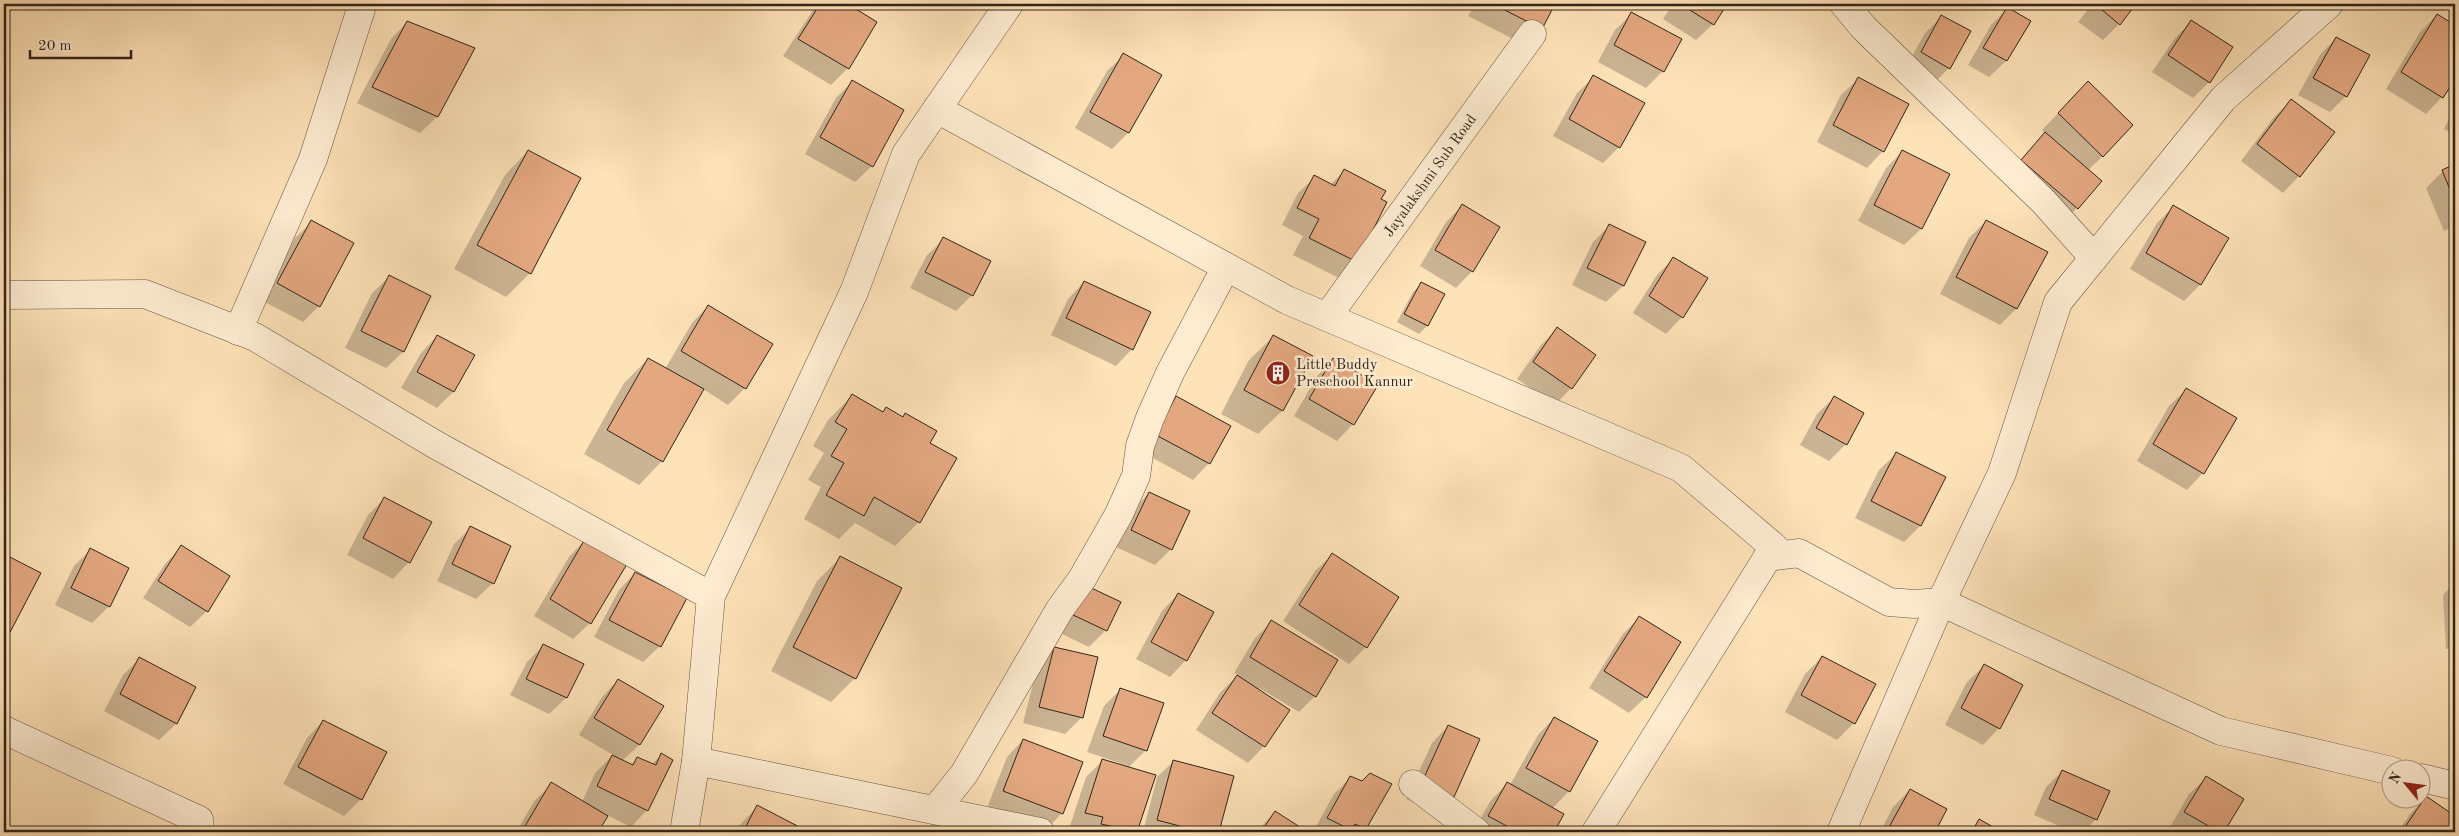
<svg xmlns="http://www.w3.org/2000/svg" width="2459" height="836" font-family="'Old Standard TT',serif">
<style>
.shadow{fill:#0003}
.building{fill:#e4a881;stroke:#31251a}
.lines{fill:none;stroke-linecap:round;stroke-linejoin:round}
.minor-casing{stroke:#645442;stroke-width:29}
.minor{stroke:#feecd1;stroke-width:28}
.labels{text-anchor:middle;stroke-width:5;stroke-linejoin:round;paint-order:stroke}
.street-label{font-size:15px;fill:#31251a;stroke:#feecd1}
.poi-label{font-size:15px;fill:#31251a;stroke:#feecd1;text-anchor:start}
</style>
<rect width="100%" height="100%" fill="#fee2b8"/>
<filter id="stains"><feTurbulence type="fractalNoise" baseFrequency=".004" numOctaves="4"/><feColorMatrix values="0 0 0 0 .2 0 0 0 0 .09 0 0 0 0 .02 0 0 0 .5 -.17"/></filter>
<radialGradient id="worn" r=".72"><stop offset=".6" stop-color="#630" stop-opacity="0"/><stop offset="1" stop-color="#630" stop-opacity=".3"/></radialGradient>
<path class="shadow" d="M817,4h28l31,18 -28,46 -17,17 -48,-29z
M1475,4h79l-13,24 -16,17 -57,-29z
M1673,4h52l-12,20 -17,16 -33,-21z
M2092,4h43l-16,20 -16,16 -25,-18z
M2007,9l22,12 -23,40 -17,16 -21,-12 23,-40z
M1632,14l31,57 -17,17 -48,-26 17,-32z
M2437,15l18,12v49l-13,21 -16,17 -40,-25 34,-57z
M1942,16l7,52 -16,16 -28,-15 20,-36z
M2192,21l17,61 -16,16 -41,-26 23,-34z
M407,22l66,26 -36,69 -17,16 -63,-30 34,-64z
M2336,38l10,58 -16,16 -32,-17 22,-40z
M1124,55l4,78 -16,16 -37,-21 32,-57z
M1594,77l25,70 -16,16 -50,-27 24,-43z
M1858,79l25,72 -16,17 -50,-26 24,-47z
M852,82l20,84 -17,16 -50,-28 31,-56z
M2071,100l32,56 -15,14 -11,38 -17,16 -54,-47 39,-44 -3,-3z
M2291,101l8,75 -16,17 -42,-32 33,-44z
M2455,106v29l-11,-6z
M528,151l2,122 -24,24 -52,-28 51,-94z
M1902,152l46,23 -27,54 -17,16 -46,-24 28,-53z
M2455,166v60l-11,5 -18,-43 17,-17z
M1344,171l12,90 -17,17 -46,-23 10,-19 -21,-11 16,-32 17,-16 15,8z
M1462,206l10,65 -16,17 -36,-22 26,-44z
M2174,206l53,32 -27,47 -16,16 -54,-32 27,-46z
M1986,221l60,32 -30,56 -16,16 -60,-31 29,-56z
M312,222l7,84 -16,16 -42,-22 34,-62z
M1609,226l35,17 -21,43 -17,16 -34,-17 21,-43z
M944,239l28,56 -16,16 -46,-23 17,-33z
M1673,259l9,58 -16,17 -33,-21 24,-38z
M389,277l40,20 -26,55 -17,16 -41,-20 27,-55z
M1084,282l48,67 -16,17 -65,-31 17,-36z
M1421,284l22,11 -16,31 -8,8 -22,-12 16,-30z
M708,306l37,82 -17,17 -25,-16 -41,72 -23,24 -55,-31 40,-71 24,-24 17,10 27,-46z
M1557,329l38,26 -24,33 -16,17 -38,-26 24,-34z
M437,336l36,20 -20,36 -16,16 -36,-20 20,-35z
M1273,337l38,20 -29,54 -24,23 -37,-20 28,-54z
M1333,360l20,64 -16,17 -43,-25 23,-40z
M2186,390l17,83 -16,17 -50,-29 32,-55z
M852,396l30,17 4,-4 16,9 3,-4 24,30 26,14 -36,64 -24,24 -40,-23 -16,16 -35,-20 17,-32 -13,-7 16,-27 -11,-7 15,-26z
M1177,398l32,65 -16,17 -53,-29 20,-37z
M1834,398l12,46 -17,17 -29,-16 17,-31z
M1896,454l48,24 -24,48 -16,16 -49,-24 24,-48z
M1149,493l22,56 -16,16 -39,-18 17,-37z
M385,498l24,64 -16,17 -46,-24 21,-40z
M471,528l22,55 -17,16 -39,-18 17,-37z
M585,540l5,83 -17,16 -39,-23 35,-59z
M181,547l26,64 -17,16 -47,-29 22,-34z
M90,550l19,56 -17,17 -37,-18 19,-39z
M1332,555l34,92 -17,17 -66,-43 32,-50z
M7,556l32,18 -35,65v-80z
M840,558l15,120 -24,24 -60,-31 46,-90z
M635,573l25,73 -17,16 -49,-25 25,-47z
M2455,582v66l-9,1 -3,-54z
M1178,594l8,66 -16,17 -34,-18 26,-48z
M1069,603h50l-13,27 -17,17 -33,-16z
M1639,618l7,79 -17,16 -40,-25 34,-54z
M1272,622l43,74 -16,16 -40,-24 5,58 -16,17 -52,-33 24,-37 18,-18 -4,-2 21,-35z
M544,645l38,19 -16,34 -17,16 -39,-19 17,-33z
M1055,648l27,69 -17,17 -42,-11 15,-59z
M1822,657l52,28 -20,38 -17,17 -52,-28 20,-38z
M139,659l55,28 -18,37 -17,16 -55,-29 19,-36z
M1984,666l15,62 -16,17 -38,-20 22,-43z
M618,680l44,26 -23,39 -17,16 9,4 7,-7 13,7 10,-10 -14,55 -16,17 -24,-12 -10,17h-81l19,-32 17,-16 30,18 13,-29 18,-18 -34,-20 23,-38z
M1120,690l26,60 -18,18 27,8 -19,56h-53l-14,-3 17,-52 16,-16 25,7 1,-2 -41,-14 17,-46z
M1554,718l15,73 -17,18 10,5 -10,18h-79l18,-32 16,-16 3,1 28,-50z
M323,721l38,78 -17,17 -61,-32 24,-46z
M1448,726l5,70 -17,16 -30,-13 26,-56z
M1023,740l39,73 -16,17 -59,-22 20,-51z
M1174,761l58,15 -14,56h-75l14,-55z
M2063,771l33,48 -13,13h-10l-39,-17 12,-28z
M1351,777l11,5 28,3 -25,44 -3,3h-49l21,-38z
M2206,778l36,21 -19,33h-48l-6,-3 20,-35z
M1910,790l36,20 -13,22h-53l13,-25z
M2427,797l28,21v14h-57l12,-18z
M757,807l49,25h-73z
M1275,812l26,17 -2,3h-43z
M1979,821l20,11h-31z"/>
<path class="building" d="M820,4h28l29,18 -28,47 -51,-30z
M1493,4h62l-13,25z
M1680,4h47l-13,21z
M2095,4h41l-16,21z
M2007,7l24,14 -24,40 -24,-13z
M1631,12l51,27 -18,33 -50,-27z
M2437,14l18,11v54l-12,19 -42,-26z
M1941,15l30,16 -21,38 -29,-17z
M2191,20l42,27 -23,36 -42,-28z
M407,21l68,27 -37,69 -66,-30z
M2336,37l34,18 -23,42 -34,-19z
M1123,53l39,22 -33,58 -39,-21z
M1593,75l52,28 -25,45 -51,-29z
M1858,77l51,27 -25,48 -51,-27z
M852,80l52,30 -31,57 -53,-30z
M2088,81l45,44 -30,32 -45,-44z
M2291,99l44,33 -35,45 -43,-33z
M2045,132l57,49 -24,28 -57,-49z
M528,150l53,28 -50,96 -54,-29z
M1902,150l48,24 -28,55 -48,-24z
M2455,164v38l-13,-32z
M1344,169l42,22 -5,8 6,3 -30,60 -48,-24 10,-19 -22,-11 17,-33 21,11z
M1462,204l38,23 -27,45 -38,-22z
M2173,205l56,33 -28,47 -55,-32z
M311,220l43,23 -34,64 -43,-24z
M1986,220l62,32 -31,57 -61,-32z
M1609,224l37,18 -22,44 -37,-18z
M943,237l48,24 -18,35 -48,-24z
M1673,257l35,21 -25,40 -34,-22z
M389,275l42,21 -27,56 -43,-21z
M1084,281l67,31 -18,38 -67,-32z
M1421,282l24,12 -17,32 -24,-12z
M708,305l65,39 -27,45 -65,-38z
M1557,327l39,28 -24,34 -39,-27z
M437,335l38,20 -21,37 -37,-20z
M1273,335l40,21 -30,55 -39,-21z
M648,358l56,31 -41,73 -56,-32z
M1333,358l45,27 -24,40 -45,-26z
M2186,388l51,30 -33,56 -51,-30z
M852,394l31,18 3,-5 17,10 2,-4 32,18 -7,12 27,15 -37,65 -46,-26 -10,19 -38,-21 18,-32 -13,-7 16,-27 -12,-7z
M1176,396l55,30 -21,38 -54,-29z
M1834,396l30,17 -17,32 -31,-17z
M1896,452l50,25 -25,49 -50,-25z
M1149,492l41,19 -18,39 -41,-20z
M384,497l48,25 -22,41 -47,-25z
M470,526l41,20 -17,38 -42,-20z
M585,539l42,25 -36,60 -41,-25z
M181,545l49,31 -22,36 -50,-31z
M90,548l39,20 -19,39 -39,-19z
M1332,553l67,44 -32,51 -68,-43z
M6,555l35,18 -34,65 -3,-1v-77z
M840,556l62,32 -46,91 -63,-32z
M635,572l52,26 -26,49 -52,-27z
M1085,585l36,17 -14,29 -36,-17z
M1178,593l36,19 -27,49 -36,-19z
M1639,616l42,26 -34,56 -43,-27z
M1271,620l67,40 -22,37 -66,-40z
M543,644l41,20 -17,34 -41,-19z
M1054,647l44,10 -15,61 -44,-11z
M1822,656l54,28 -21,40 -54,-29z
M139,657l57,30 -19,37 -57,-30z
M1984,664l39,21 -23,44 -39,-21z
M1237,675l53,35 -25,37 -53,-34z
M618,679l46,27 -24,39 -46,-27z
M1120,688l44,15 -17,48 -44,-15z
M1554,717l44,24 -28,51 -44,-24z
M323,720l64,32 -25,48 -64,-33z
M1448,725l32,14 -26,58 -32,-15z
M1023,739l60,23 -20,52 -60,-23z
M661,753l12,7 -25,51 -51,-25 15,-31 21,10 4,-8 19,8z
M1102,759l54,16 -19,57 -36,-8 2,-7 -18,-4z
M1173,760l61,16 -15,56h-17l-45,-12z
M2062,770l48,21 -13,29 -48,-21z
M1370,773l22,11 -26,45 -11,-5 -4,6 -24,-12 23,-42 12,5z
M2206,776l38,23 -20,33h-5l-35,-20z
M551,782l57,34 -10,16h-61l-12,-6z
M1507,782l57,32 -10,18h-36l-30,-16z
M1910,789l37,20 -12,23h-40l-7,-3z
M2426,796l29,20v16h-48l-4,-2z
M757,805l52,27h-66z
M1275,811l28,18 -2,3h-40z
M1979,819l23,13h-30z"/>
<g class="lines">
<defs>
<g id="minor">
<path d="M1844,4l20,24 180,174 50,56"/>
<path d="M937,109l350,191 394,168 93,79 -178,285"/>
<path d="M4,295l141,-1 110,43 181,108 275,151"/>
<path id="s1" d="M1327,317l205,-283"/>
<path d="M238,331l75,-172 48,-150"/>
<path d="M1767,557l32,-4 90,49 25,2 27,-2 280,129 171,40"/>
<path d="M4,730l195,90v12"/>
<path d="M696,761l15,-165 143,-304 52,-138 103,-150"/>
<path d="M2422,778l33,8"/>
<path d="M1413,784l63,48"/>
<path d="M935,810l29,-36 96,-165 22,-30 37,-65 17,-38 4,-30 10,-28 20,-45 56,-106"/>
<path d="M684,832l12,-71 344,71"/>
<path d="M1841,832l100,-230 61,-129 56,-171 165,-203 106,-95"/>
</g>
</defs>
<use href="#minor" class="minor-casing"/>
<use href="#minor" class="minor"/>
</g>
<defs>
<symbol id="building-disc" viewBox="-11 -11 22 22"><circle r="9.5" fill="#8f2418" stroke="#feecd1"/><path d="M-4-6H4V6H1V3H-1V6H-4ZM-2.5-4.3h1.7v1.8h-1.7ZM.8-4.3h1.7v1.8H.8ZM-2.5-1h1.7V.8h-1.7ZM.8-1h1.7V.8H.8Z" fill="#fff"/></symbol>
</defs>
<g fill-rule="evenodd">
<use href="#building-disc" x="1264" y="359" width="28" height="28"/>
</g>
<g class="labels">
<g class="street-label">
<text dy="5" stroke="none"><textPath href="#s1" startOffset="175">Jayalakshmi Sub Road</textPath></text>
</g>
<g class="poi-label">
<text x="1296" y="369">Little Buddy<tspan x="1296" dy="17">Preschool Kannur</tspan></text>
</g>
</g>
<rect width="2459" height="836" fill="none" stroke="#fee2b8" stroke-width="20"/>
<rect x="5" y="5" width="2449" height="826" fill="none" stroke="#31251a" stroke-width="2.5"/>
<rect x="10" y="10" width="2439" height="816" fill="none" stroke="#31251a"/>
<g transform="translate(2406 784) rotate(299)"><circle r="24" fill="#feecd1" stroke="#ac9c88"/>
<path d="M0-4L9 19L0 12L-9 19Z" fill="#8f2418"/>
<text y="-8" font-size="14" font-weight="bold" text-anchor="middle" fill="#31251a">N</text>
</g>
<path d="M30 50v8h101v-8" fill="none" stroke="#31251a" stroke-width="2.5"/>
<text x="38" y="50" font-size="15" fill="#31251a" stroke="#feecd1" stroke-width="4" paint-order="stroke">20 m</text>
<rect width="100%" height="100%" filter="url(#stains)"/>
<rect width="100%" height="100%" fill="url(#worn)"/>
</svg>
